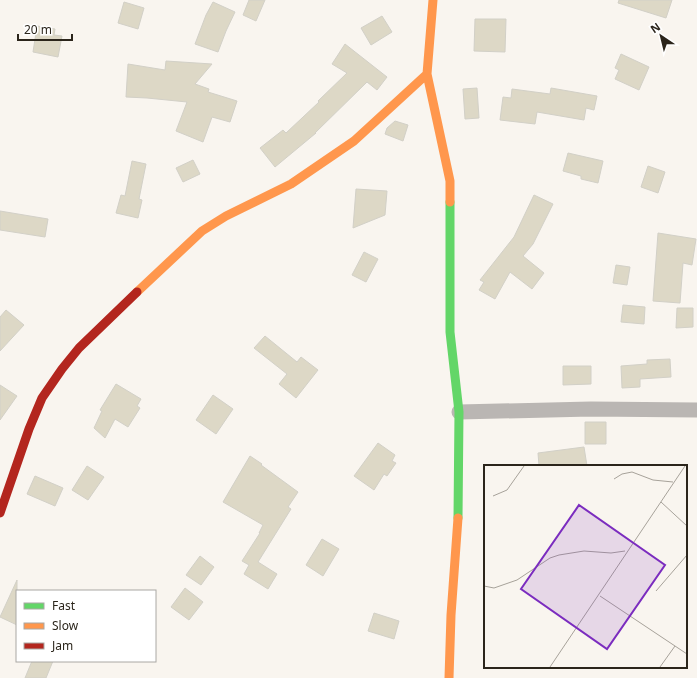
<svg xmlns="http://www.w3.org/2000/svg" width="697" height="678" font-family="'Noto Sans',sans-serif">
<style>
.building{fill:#ddd8c6;stroke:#d2d0c7}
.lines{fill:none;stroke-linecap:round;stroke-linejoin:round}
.street{stroke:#bab6b3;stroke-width:15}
.fast{stroke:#63d668;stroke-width:9}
.slow{stroke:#ff974d;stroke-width:9}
.jam{stroke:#b3261e;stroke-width:9}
.inset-road{fill:none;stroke:#a7a29a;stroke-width:1}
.view{fill:#7b2cbf;fill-opacity:0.15;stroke:#7b2cbf;stroke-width:2}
.inset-edge{fill:none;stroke:#2b251b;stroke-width:2}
</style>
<rect width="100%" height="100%" fill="#f9f5ef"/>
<path class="building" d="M249,0h16l-9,21 -13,-6z
M619,0h53l-6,18 -48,-15z
M124,2l20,6 -6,21 -20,-6z
M213,2l22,10 -9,19 -8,21 -23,-8 11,-29z
M382,16l10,16 -21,13 -10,-17z
M475,19h31l-1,33 -31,-1z
M37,26l18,3 -1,6 8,1 -4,21 -25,-5z
M345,44l42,33 -10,13 -10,-8 -52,51h1l-41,34 -15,-19 23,-18 3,3 33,-31 -1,-1 29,-28 -15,-9z
M621,54l28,13 -10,23 -24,-11 4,-9 -4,-2z
M166,61l46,3 -17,20 14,5 -1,3 29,9 -7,21 -18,-5 -9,25 -27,-11 11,-29 -40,-4 -21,-1 2,-33 37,6z
M477,88l2,30 -14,1 -2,-30z
M551,88l46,8 -3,14 -8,-2 -2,12 -47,-8 -2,12 -35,-4 3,-23 8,1 1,-9 38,5z
M395,121l13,4 -5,16 -18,-7 2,-6z
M568,153l35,8 -5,22 -17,-4v-3l-18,-5z
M193,160l7,14 -17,8 -7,-14z
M132,161l14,3 -7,35 3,1 -4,18 -22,-5 5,-18 4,1z
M648,166l17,6 -7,21 -17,-6z
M356,189l31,2 -2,24 -32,13z
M534,195l19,9 -20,40 -10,12 21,17 -12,16 -22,-17 -15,27 -16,-9 5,-8 -4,-2 34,-43z
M0,211l48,8 -3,18 -45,-7z
M658,233l38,6 -4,26 -9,-2 -3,40 -27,-2z
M364,252l14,7 -12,23 -14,-7z
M616,265l14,2 -3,18 -14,-2z
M623,305l22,2 -1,17 -23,-2z
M677,308h16v19l-17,1z
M6,310l18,15 -24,26v-34z
M265,336l32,26 4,-5 17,13 -22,28 -17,-14 8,-10 -33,-26z
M670,359l1,18 -31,2v8l-18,1 -1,-22 26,-2v-4z
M563,366h28v18l-28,1z
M116,384l25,15 -4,7 3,2 -12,19 -13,-8 -10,19 -11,-10 8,-17 -2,-1z
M0,385l17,11 -17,24z
M213,395l20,14 -17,25 -20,-14z
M585,422h21v22h-21z
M378,443l17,12 -3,6 4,2 -9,13 -3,-2 -10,16 -20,-14z
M584,447l3,19h-48l-1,-13z
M250,456l12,8 -1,1 37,27 -10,15 3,2 -33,53 19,12 -9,15 -24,-15 5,-9 -7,-4 18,-28h-1l4,-8 -40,-23z
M87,466l17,11 -16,23 -16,-10z
M35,476l28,12 -8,18 -28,-12z
M322,539l17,10 -16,27 -17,-11z
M200,556l14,11 -13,18 -15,-10z
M17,580v45l-17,-8z
M185,588l18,14 -14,18 -18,-13z
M374,613l25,8 -5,18 -26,-8z
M32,661h21l-7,17h-21z"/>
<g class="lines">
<path class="street" d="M459,412l132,-3 106,1"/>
<path class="fast" d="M450,202v130l9,80 -1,106"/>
<path class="slow" d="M433,0l-6,74 23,107v21
M137,292l65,-61 24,-15 65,-32 63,-43 73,-67
M449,678l2,-63 7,-97"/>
<path class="jam" d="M0,513l29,-84 13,-31 20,-29 17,-21 58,-56"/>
</g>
<g transform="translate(484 465)">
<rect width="203" height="203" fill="#f9f5ef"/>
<path class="inset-road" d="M130,14l8,-5 10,-2 21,8 20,2M9,31l14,-6 17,-24M177,37l26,24M0,121l10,2 23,-8 33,-22 9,-3 25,-4 27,2 14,-2M172,126l31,-36M116,131l87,58M66,202l135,-201M176,202l15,-21"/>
<path class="view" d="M95,40l86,60 -58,84 -86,-60z"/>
<rect width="203" height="203" class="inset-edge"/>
</g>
<rect x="16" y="590" width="140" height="72" fill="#ffffff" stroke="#aaa8a4"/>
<rect x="24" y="603" width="20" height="6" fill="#63d668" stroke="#aaa8a4"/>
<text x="52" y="610" font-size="12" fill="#2b251b">Fast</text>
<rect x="24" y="623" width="20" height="6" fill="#ff974d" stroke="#aaa8a4"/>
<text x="52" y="630" font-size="12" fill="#2b251b">Slow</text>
<rect x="24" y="643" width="20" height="6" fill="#b3261e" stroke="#aaa8a4"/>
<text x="52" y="650" font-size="12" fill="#2b251b">Jam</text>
<g transform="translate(661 36) rotate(325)" stroke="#ffffff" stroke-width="3" paint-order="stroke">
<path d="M0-3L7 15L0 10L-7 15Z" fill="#2b251b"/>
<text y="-6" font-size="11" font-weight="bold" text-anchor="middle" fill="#2b251b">N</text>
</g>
<path d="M18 34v6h54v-6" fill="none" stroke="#2b251b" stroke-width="2"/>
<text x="24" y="34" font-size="12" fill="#2b251b" stroke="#ffffff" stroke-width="3" paint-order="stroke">20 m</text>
</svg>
